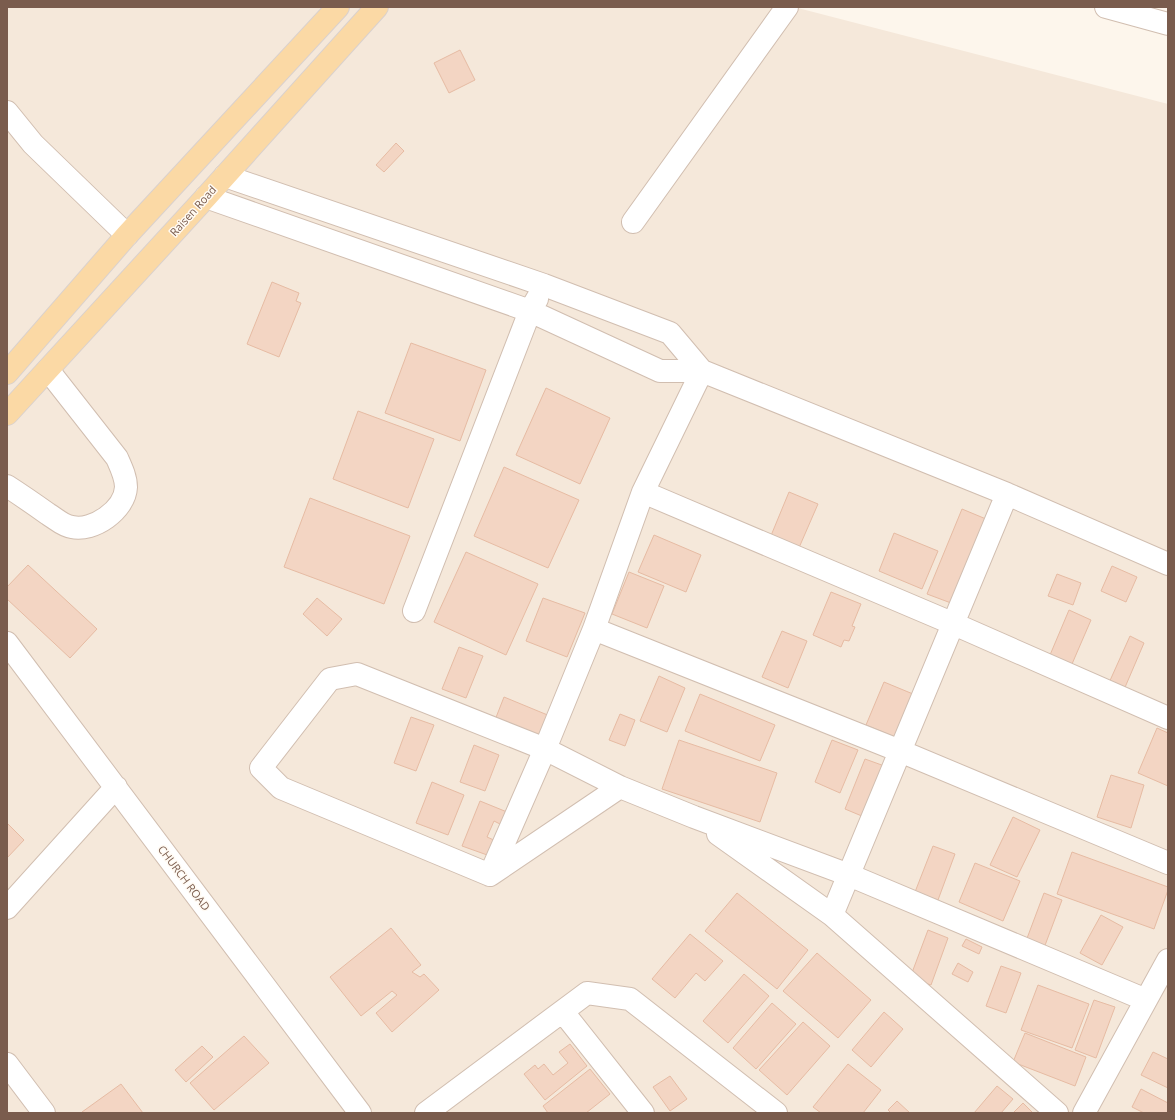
<svg xmlns="http://www.w3.org/2000/svg" width="1175" height="1120" font-family="'Open Sans',sans-serif">
<style>
.residential{fill:#f5e8da}
.building{fill:#f3d5c3;stroke:#e6bba3}
.lines{fill:none;stroke-linecap:round;stroke-linejoin:round}
.minor-casing{stroke:#d1beb0;stroke-width:24}
.major-casing{stroke:#dad1cd;stroke-width:24}
.minor{stroke:#fff;stroke-width:22}
.major{stroke:#fbd9a5;stroke-width:22}
.labels{text-anchor:middle;stroke-width:3;stroke-linejoin:round;paint-order:stroke}
.street-label{font-size:11px;fill:#7a5c4d;stroke:#fffaf3}
</style>
<rect width="100%" height="100%" fill="#fdf6ec"/>
<path class="residential" d="M7,7h787l374,97v1009h-1161z"/>
<path class="building" d="M460,50l15,30 -26,13 -15,-30z
M396,143l8,8 -20,21 -8,-7z
M272,282l27,11 -3,8 5,2 -22,54 -32,-13z
M411,343l75,27 -26,71 -75,-28z
M546,388l64,30 -30,66 -64,-29z
M358,411l76,28 -26,69 -75,-29z
M504,467l75,33 -31,68 -74,-32z
M789,492l29,12 -20,46 -28,-12z
M310,498l100,38 -26,68 -100,-37z
M962,509l24,10 -35,84 -24,-9z
M894,533l44,18 -16,38 -43,-18z
M654,535l47,20 -15,37 -48,-20z
M466,552l72,32 -32,71 -72,-33z
M28,565l69,64 -27,29 -63,-59v-12z
M1112,566l25,11 -11,25 -25,-11z
M629,572l35,14 -17,42 -35,-14z
M1057,574l24,9 -8,22 -25,-9z
M831,592l30,12 -9,22 3,1 -6,14 -5,-1 -3,7 -28,-12z
M317,598l25,21 -15,17 -24,-22z
M543,598l42,15 -18,44 -41,-16z
M1069,610l22,10 -19,44 -22,-9z
M782,631l25,10 -19,47 -26,-11z
M1130,636l14,7 -21,49 -15,-7z
M459,647l24,9 -17,42 -24,-9z
M659,676l26,12 -18,44 -27,-11z
M884,682l29,12 -18,43 -29,-12z
M700,694l75,31 -15,36 -75,-30z
M504,697l46,19 -9,22 -46,-18z
M620,714l15,6 -10,26 -16,-6z
M411,717l23,8 -18,46 -22,-8z
M1157,728l11,5v53l-30,-13z
M679,740l98,33 -17,49 -98,-33z
M832,740l26,10 -18,43 -25,-11z
M474,745l25,10 -14,36 -25,-9z
M865,759l25,9 -21,51 -24,-10z
M1111,775l33,10 -13,43 -34,-11z
M432,782l32,13 -16,40 -32,-12z
M480,801l27,11 -5,13 -8,-4 -7,16 9,4 -6,15 -28,-10z
M1013,817l27,13 -23,47 -27,-12z
M7,823l17,17 -17,18z
M933,846l22,8 -17,46 -23,-8z
M1072,852l96,35v3l-14,39 -97,-35z
M975,863l45,18 -17,40 -44,-19z
M737,893l71,57 -31,39 -72,-58z
M1044,893l18,7 -18,48 -18,-7z
M1101,915l22,12 -21,38 -22,-12z
M391,928l30,37 -9,7 8,5 4,-3 15,16 -47,42 -16,-19 21,-18 -5,-4 -31,25 -31,-39z
M928,930l20,8 -17,47 -21,-7z
M690,934l33,27 -18,20 -9,-8 -21,25 -23,-19z
M966,939l16,8 -3,7 -17,-8z
M817,953l54,47 -33,38 -55,-47z
M958,963l15,9 -5,10 -16,-8z
M1001,966l20,7 -15,40 -20,-7z
M744,974l25,22 -41,47 -25,-22z
M1038,985l51,19 -17,44 -51,-18z
M1094,1000l21,7 -19,51 -21,-8z
M772,1003l24,21 -40,45 -23,-21z
M884,1012l19,17 -32,38 -19,-17z
M803,1022l27,24 -43,49 -28,-25z
M1025,1033l61,24 -11,29 -62,-24z
M244,1036l25,27 -55,47 -24,-27z
M570,1044l17,22 -42,34 -21,-26 11,-9 3,4 6,-5 9,11 15,-12 -9,-11z
M202,1046l11,11 -27,25 -11,-12z
M1153,1052l15,7v29l-27,-13z
M848,1064l33,26 -18,23h-42l-8,-6z
M590,1069l20,25 -24,19h-38l-5,-7z
M670,1076l17,23 -17,12 -17,-24z
M121,1084l22,29h-60l-1,-1z
M997,1086l16,13 -12,14h-27z
M1141,1089l27,14v10h-24l-12,-6z
M897,1101l13,12h-19l-3,-3z
M1023,1103l10,10h-20z"/>
<g class="lines">
<defs>
<path id="minor" d="M1106,7l62,17
M7,112l26,32 94,91
M225,176l319,109 126,48 32,38
M206,197l324,114 130,60h42l305,123 161,70
M633,222l154,-215
M7,486c14,9 27,18 41,28 7,4 15,12 24,13 21,5 53,-17 54,-40 0,-10 -5,-20 -9,-29l-69,-88
M643,492l311,132 214,94
M414,611l116,-300 7,-12
M594,629l306,122 268,112
M7,643l353,470
M718,834l114,81 225,198
M490,875l-209,-87 -20,-20 69,-89 27,-5 188,75 75,38 74,30 155,58 297,125
M490,875l55,-126 49,-120 49,-137 59,-121
M490,875l130,-88
M7,908l109,-121
M832,915l175,-421
M563,1012l80,101
M7,1064l37,49
M426,1113l161,-120 43,6 146,114
M1084,1113l84,-153"/>
<path id="major" d="M7,373l120,-138 211,-228
M7,414l199,-217 171,-190"/>
</defs>
<use href="#minor" class="minor-casing"/>
<use href="#major" class="major-casing"/>
<use href="#minor" class="minor"/>
<use href="#major" class="major"/>
</g>
<g class="labels">
<g class="street-label">
<text transform="translate(193 211) rotate(-48)" y="4">Raisen Road</text>
<text transform="translate(184 878) rotate(53)" y="4">CHURCH ROAD</text>
</g>
</g>
<rect width="1175" height="1120" fill="none" stroke="#7a5c4d" stroke-width="16"/>
</svg>
